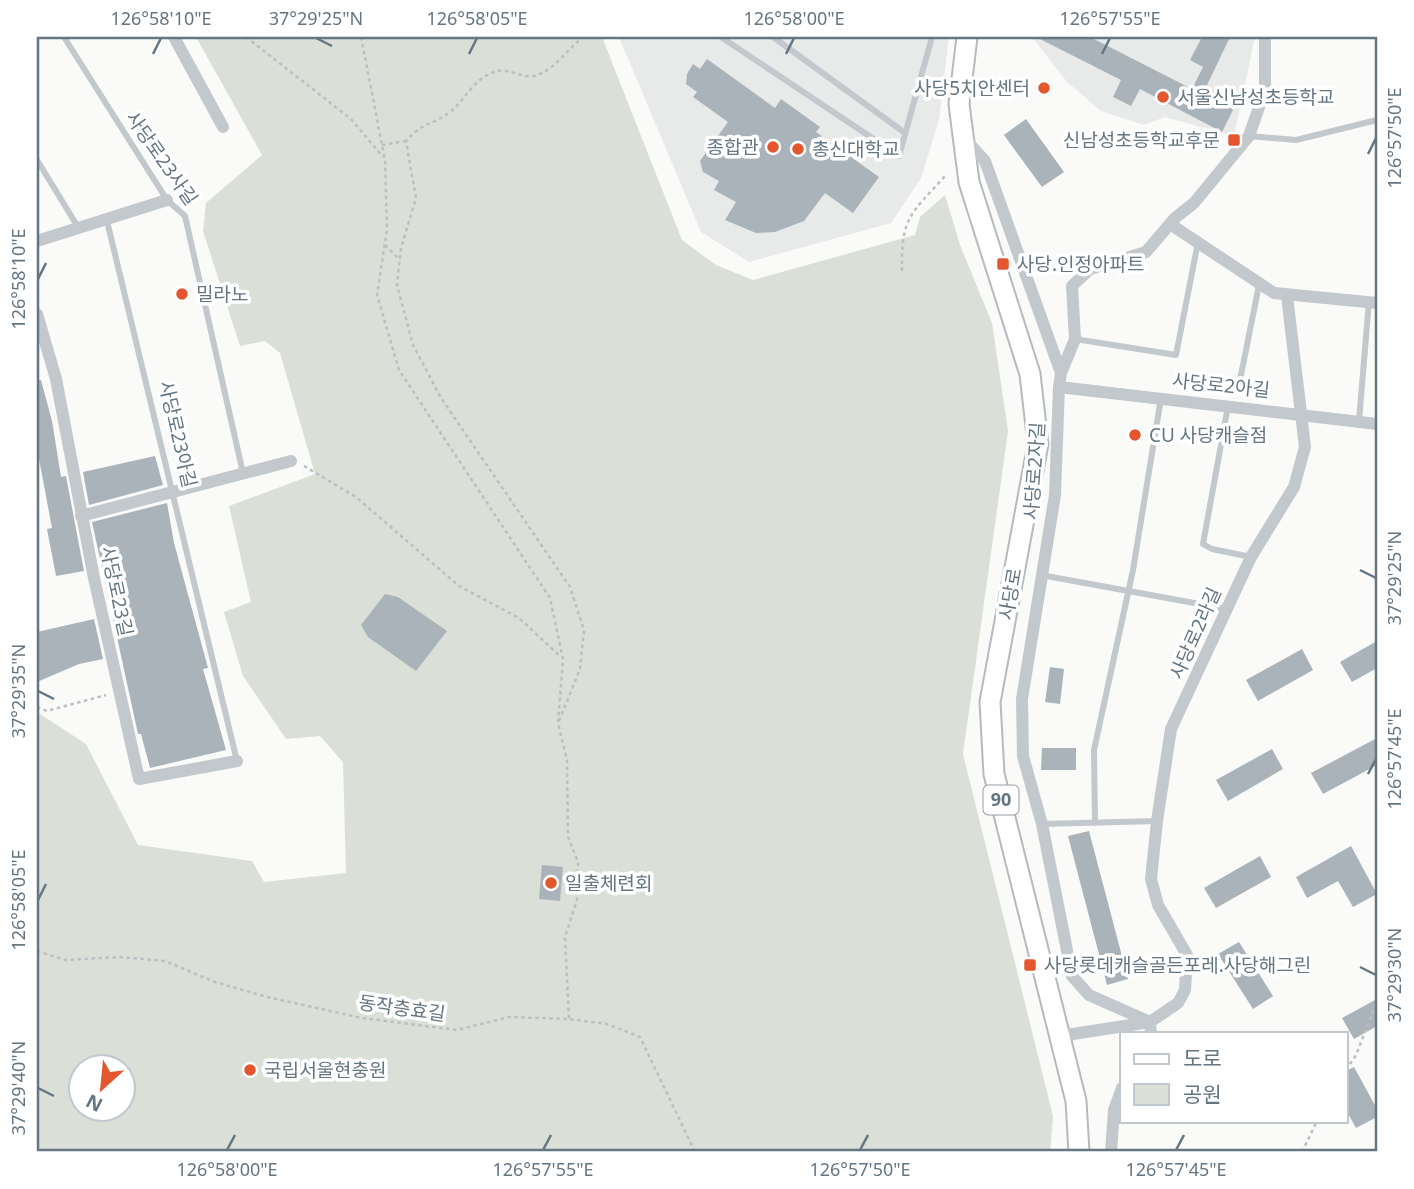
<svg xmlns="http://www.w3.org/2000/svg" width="1414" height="1189" font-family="'Noto Sans','Noto Sans KR',sans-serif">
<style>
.built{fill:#e8e9e9}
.green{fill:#dadfd7;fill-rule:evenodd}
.building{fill:#aab3b9}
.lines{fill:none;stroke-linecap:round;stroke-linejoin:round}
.primary-casing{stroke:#b5babe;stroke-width:23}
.path{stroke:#bbbfc2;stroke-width:2.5;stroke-dasharray:3.5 3.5;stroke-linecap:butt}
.service{stroke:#c3c8cc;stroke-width:6}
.minor{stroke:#c3c8cc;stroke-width:12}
.primary{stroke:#fff;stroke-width:19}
.ticks{fill:none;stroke:#657683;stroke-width:2.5}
.poi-dot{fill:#e4572e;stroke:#fff;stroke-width:2.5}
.labels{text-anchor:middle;stroke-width:7;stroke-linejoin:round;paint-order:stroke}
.shield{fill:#fff;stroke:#939fa8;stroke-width:2}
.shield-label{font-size:18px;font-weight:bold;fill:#657683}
.poi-label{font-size:19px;fill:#657683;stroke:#fff;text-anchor:start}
.street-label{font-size:19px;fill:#657683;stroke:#fff}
.neatline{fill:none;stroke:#657683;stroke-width:2.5}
.ticks-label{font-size:18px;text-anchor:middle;fill:#657683}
</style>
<rect width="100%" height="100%" fill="#fafaf8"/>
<path class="built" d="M619,37h330l-10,83 -18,58 -30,45 -142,39 -48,-30z
M1032,37h223l-21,99 -69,-19 -21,8 -43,-14 -34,-29z"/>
<path class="green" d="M196,37h406l80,203 34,25 37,15 162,-45 5,-18 25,-22 15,50 32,78 16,108 -45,323 90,362 -3,36h-1013v-440l49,32 52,101 114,16 12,21 82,-9 -3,-111 -23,-26 -34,3 -43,-63 -19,-64 27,-10 -22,-96 86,-32 -35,-121 -15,-12 -25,5 -37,-115 3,-28 56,-48zM80,1066h42v42h-42z"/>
<path class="building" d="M1036,37h54l102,52 11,-22 -13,-7 12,-23h28l-23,48 26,25 -11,22 -82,-43 -9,17 -18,-9 8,-17z
M707,59l68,49 6,-9 39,28 -4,5 63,45 -26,36 -28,-20 -21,28 -29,11 -19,1 -31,-13 11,-18 -22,-12 5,-9 -16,-9 -3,-11 28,-39 -35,-25 4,-5 -11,-8 1,-10 6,-10 7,5z
M1026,119l38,53 -22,15 -38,-52z
M37,380h4l11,41 9,56 5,-1 18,95 -28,5 -9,-47 5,-1 -15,-80z
M155,456l8,29 -74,20 -6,-33z
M167,503l7,40 34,125 -5,1 23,81 -76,18 -9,-34h-3l-46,-212z
M385,594l13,3 49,34 -31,40 -48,-34 -7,-12z
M94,619l9,40 -24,5 -42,18v-50z
M1377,641v27l-25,14 -12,-20z
M1302,649l11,21 -55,31 -12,-21z
M1050,667l14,2 -4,35 -15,-2z
M1377,738v27l-54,29 -12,-21z
M1042,748h34v22h-35z
M1272,749l11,20 -55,32 -12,-21z
M1089,831l39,148 -21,6 -39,-149z
M1351,846l26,48 -24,13 -15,-26 -31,17 -11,-21z
M1260,856l11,21 -55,31 -12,-20z
M542,865l21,2 -3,34 -21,-2z
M1239,942l34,54 -20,13 -35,-55z
M1377,999v27l-23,13 -12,-21z
M1354,1067l23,42v8l-21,11 -10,-18v-39z"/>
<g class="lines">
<defs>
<path id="primary" d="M967,37l-8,67 10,78 61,192 8,70 -48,258 4,72 82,327 3,51"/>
</defs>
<use href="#primary" class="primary-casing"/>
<path class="path" d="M246,37l105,82 32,38
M361,37l24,123 2,70 -10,65 22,75 151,228 13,61 -5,65 9,36 1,77 10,25 -1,38 -12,37 4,82
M382,145l24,-4
M385,245l15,15
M902,271c-1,-54 8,-56 43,-95
M304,466l52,31 103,89 60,32 42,39
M37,707l10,4 59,-16
M559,721l21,-52 4,-39 -14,-43 -129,-189 -28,-53 -16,-60 4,-37 15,-50 -10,-57c15,-18 27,-16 44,-29 17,-13 23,-35 48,-41 11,-3 25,8 36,5 22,-6 32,-27 50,-39
M37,951l28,9 55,-3 45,4 50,21 52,15 95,21 95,12 52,-13 60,2 38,5 33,13 55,115
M1346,1070l10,-15 21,-54
M1302,1152l15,-31"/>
<path class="service" d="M64,37l103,163 18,16 58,257
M721,37l178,119 33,-119
M773,37l132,96
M1249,136l47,4 81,-20
M37,160l41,67
M107,221l130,540
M1075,339l101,16 22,-113
M1240,380l19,-95
M1228,406l-25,138 9,5 39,8
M1359,421l10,-120
M1041,575l186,34
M1095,823l-1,-73 39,-180 28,-172
M1042,824l115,-3"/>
<path class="minor" d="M174,37l49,90
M965,139l20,22 76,212
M1170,224l104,69 103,10
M37,241l130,-41
M37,314l19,65 38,199 45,201 98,-18
M1059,387l318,37
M81,516l210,-55
M1151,1033l-1,-11 -61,-27 -17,-19 -30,-152 -19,-68 -1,-57 33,-204 4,-108 2,-14 14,-34 -3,-53 18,-17 56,-17 29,-34 19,-15 55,-67 16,-46v-53
M1060,1036l90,-14 28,-19 7,-13 2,-35 -29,-50 -7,-26 6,-58 14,-92 80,-172 43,-70 11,-40 -18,-151
M1111,1152l3,-42 8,-22"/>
<use href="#primary" class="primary"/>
</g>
<path class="ticks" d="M316,38l16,8M153,54l8,-16M469,54l8,-16M786,54l8,-16M1102,54l8,-16M1368,154l8,-16M38,279l8,-16M1360,570l16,8M38,691l16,8M1368,774l8,-15M38,900l8,-16M1360,967l16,8M38,1088l16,8M227,1150l8,-15M543,1150l8,-15M860,1150l8,-15M1176,1150l8,-15"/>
<g class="poi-dot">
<circle cx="1044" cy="88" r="7"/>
<circle cx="1163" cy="97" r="7"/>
<rect x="1227" y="133" width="14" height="14" rx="3.5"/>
<circle cx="773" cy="147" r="7"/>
<circle cx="798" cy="149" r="7"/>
<rect x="996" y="257" width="14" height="14" rx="3.5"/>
<circle cx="182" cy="294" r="7"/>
<circle cx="1135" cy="435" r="7"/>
<circle cx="551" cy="883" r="7"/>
<rect x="1023" y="958" width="14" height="14" rx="3.5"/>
<circle cx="250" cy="1070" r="7"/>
</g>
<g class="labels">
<rect class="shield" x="983.5" y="785.5" width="35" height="29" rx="5"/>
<g class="shield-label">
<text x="1001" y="806">90</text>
</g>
<g class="poi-label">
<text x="1030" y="95" text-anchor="end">사당5치안센터</text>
<text x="1177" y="104">서울신남성초등학교</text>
<text x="1220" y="147" text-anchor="end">신남성초등학교후문</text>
<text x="759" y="154" text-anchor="end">종합관</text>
<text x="812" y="156">총신대학교</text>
<text x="1017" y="271">사당.인정아파트</text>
<text x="196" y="301">밀라노</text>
<text x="1149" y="442">CU 사당캐슬점</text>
<text x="565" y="890">일출체련회</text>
<text x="1044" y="972">사당롯데캐슬골든포레.사당해그린</text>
<text x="264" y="1077">국립서울현충원</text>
</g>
<g class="street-label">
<text transform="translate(162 158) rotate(55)" y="7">사당로23사길</text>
<text transform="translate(1221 385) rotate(6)" y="7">사당로2아길</text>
<text transform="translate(178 434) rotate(77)" y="7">사당로23아길</text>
<text transform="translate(1034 471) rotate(-86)" y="7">사당로2자길</text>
<text transform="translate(117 591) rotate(78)" y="7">사당로23길</text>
<text transform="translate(1010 594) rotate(-80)" y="7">사당로</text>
<text transform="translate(1195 633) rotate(-66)" y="7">사당로2라길</text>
<text transform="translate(402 1008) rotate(8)" y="7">동작충효길</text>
</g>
</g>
<rect width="1414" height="1189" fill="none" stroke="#ffffff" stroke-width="77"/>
<rect x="1120" y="1032" width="228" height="91" fill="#ffffff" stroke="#c1c8cd" stroke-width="2"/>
<rect x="1134" y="1054" width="35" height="10" fill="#ffffff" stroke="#c1c8cd" stroke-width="2"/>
<text x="1183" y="1066" font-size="21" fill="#657683">도로</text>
<rect x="1134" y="1084" width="35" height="21" fill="#dadfd7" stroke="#c1c8cd" stroke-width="2"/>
<text x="1183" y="1102" font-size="21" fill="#657683">공원</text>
<g transform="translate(102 1088) rotate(207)"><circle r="33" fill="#ffffff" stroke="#c1c8cd" stroke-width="2"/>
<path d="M0-5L12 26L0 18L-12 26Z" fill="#e4572e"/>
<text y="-10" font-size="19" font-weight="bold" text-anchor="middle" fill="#657683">N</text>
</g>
<rect x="38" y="38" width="1338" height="1112" class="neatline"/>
<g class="ticks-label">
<text x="161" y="25">126°58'10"E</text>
<text x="316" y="25">37°29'25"N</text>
<text x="477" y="25">126°58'05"E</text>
<text x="794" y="25">126°58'00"E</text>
<text x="1110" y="25">126°57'55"E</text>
<text transform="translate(1395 138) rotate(-90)" y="6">126°57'50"E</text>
<text transform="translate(19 279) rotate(-90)" y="6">126°58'10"E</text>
<text transform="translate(1395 578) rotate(-90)" y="6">37°29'25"N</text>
<text transform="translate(19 691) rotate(-90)" y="6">37°29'35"N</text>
<text transform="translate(1395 759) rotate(-90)" y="6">126°57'45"E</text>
<text transform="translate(19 900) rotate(-90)" y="6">126°58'05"E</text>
<text transform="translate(1395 975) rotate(-90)" y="6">37°29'30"N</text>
<text transform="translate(19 1088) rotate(-90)" y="6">37°29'40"N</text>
<text x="227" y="1176">126°58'00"E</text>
<text x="543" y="1176">126°57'55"E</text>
<text x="860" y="1176">126°57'50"E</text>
<text x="1176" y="1176">126°57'45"E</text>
</g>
</svg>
